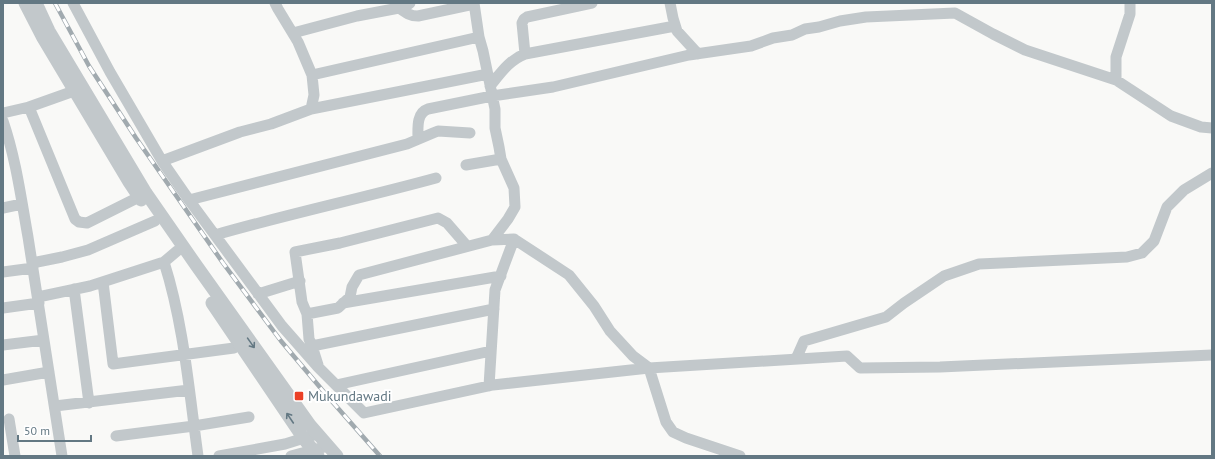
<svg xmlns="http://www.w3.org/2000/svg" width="1215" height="459" font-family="'PT Sans',sans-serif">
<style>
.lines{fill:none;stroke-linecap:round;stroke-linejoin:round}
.minor{stroke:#c2c8cb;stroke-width:11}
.tertiary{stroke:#c2c8cb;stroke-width:13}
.rail-casing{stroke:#a1aaaf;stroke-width:4.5}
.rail{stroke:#fff;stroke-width:3;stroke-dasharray:9;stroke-linecap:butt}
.oneway{stroke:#637883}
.poi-dot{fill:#eb4026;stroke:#fff;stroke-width:1.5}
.labels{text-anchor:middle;stroke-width:4;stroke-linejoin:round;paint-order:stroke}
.poi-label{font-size:14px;fill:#637883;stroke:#fff;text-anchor:start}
</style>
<rect width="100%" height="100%" fill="#f9f9f7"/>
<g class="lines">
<path class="minor" d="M73,3l37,69 52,89 27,39 93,126 36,41 46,46 129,-28 156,-17 17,54 7,10 13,6 54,18
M275,3l3,6 20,33 14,33 2,20 -3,14
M474,3l5,34 4,14 12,58v19l4,19 2,12 13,29 1,19 -7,12 -16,21
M670,3l3,15 4,13 21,23
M399,8c7,5 11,8 19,8l56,-12
M293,33l64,-17 42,-8 7,-2 4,-3
M525,54l-3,-31 2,-4 3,-2 65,-14
M312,75l167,-38
M1116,80v-23l14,-43v-11
M490,86c10,-12 19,-26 35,-32l150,-28
M29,107l45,-16
M3,113l26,-6 46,112 4,3 8,1 52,-26
M3,121c13,38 18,77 25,116 12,73 23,146 34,219
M418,139c0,-10 -2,-26 10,-30l64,-13 61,-9 136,-32 62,-9 22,-8 19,-3 13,-6 14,-2 21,-6 26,-4 89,-4 38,21 32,16 91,30 55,36 30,11 11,1
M162,161l78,-29 31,-8 40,-15 177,-35
M466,165l35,-6
M189,200l218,-56 26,-11 5,-2 32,2
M3,208l19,-4
M215,235c73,-21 148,-37 221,-57
M164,262l13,-11
M32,263l30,-6 26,-7 67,-29
M3,272l30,-4
M103,282l10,82 121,-16
M74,289l15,114
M258,294l42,-13
M38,297l52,-11 74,-24c20,63 25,129 34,194
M343,303l158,-27
M3,308l36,-5
M307,314l31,-6 12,-11 2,-10 7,-12 133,-35 22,-1 55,36 25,31 16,25 23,25 16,12 198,-12 13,12 80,-1 272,-12
M3,345l41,-5
M312,346l182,-37
M796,359l8,-18 82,-24 18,-14 40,-27 35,-12 148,-7 15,-4 12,-12 13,-34 17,-17 28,-17
M318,365l-6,-19 -3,-7 -2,-25 -5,-12 -7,-50 45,-9 98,-25 9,5 20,23
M3,380l46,-8
M336,385l155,-34
M489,386l6,-96 19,-51
M55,406l134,-16
M9,419l6,37
M116,436l78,-10 55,-9
M219,456l66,-12 32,-10
M291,456l37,-10"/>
<path class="tertiary" d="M25,3l18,35 86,144 12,18
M36,3l13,28 97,162 50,72 114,160 27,31
M212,303l92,136 14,17"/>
<defs>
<path id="rail" d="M55,3l34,63 47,72 87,125 58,78 48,57 51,58"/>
</defs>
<use href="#rail" class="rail-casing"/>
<use href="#rail" class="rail"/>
</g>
<defs><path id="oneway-shaft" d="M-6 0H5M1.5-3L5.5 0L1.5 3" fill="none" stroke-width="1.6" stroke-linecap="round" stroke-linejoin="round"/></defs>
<g class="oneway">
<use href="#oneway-shaft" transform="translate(251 343) rotate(55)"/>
<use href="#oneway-shaft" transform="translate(290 418) rotate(-124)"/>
</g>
<rect class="poi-dot" x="294" y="391" width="10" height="10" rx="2"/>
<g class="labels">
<g class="poi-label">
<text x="308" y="401">Mukundawadi</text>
</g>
</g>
<rect width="1215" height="459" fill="none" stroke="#637883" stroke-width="8"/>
<path d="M18 435v6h73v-6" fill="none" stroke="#637883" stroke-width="2"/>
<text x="24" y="435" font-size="12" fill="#637883" stroke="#ffffff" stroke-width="3" paint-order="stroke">50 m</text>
</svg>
